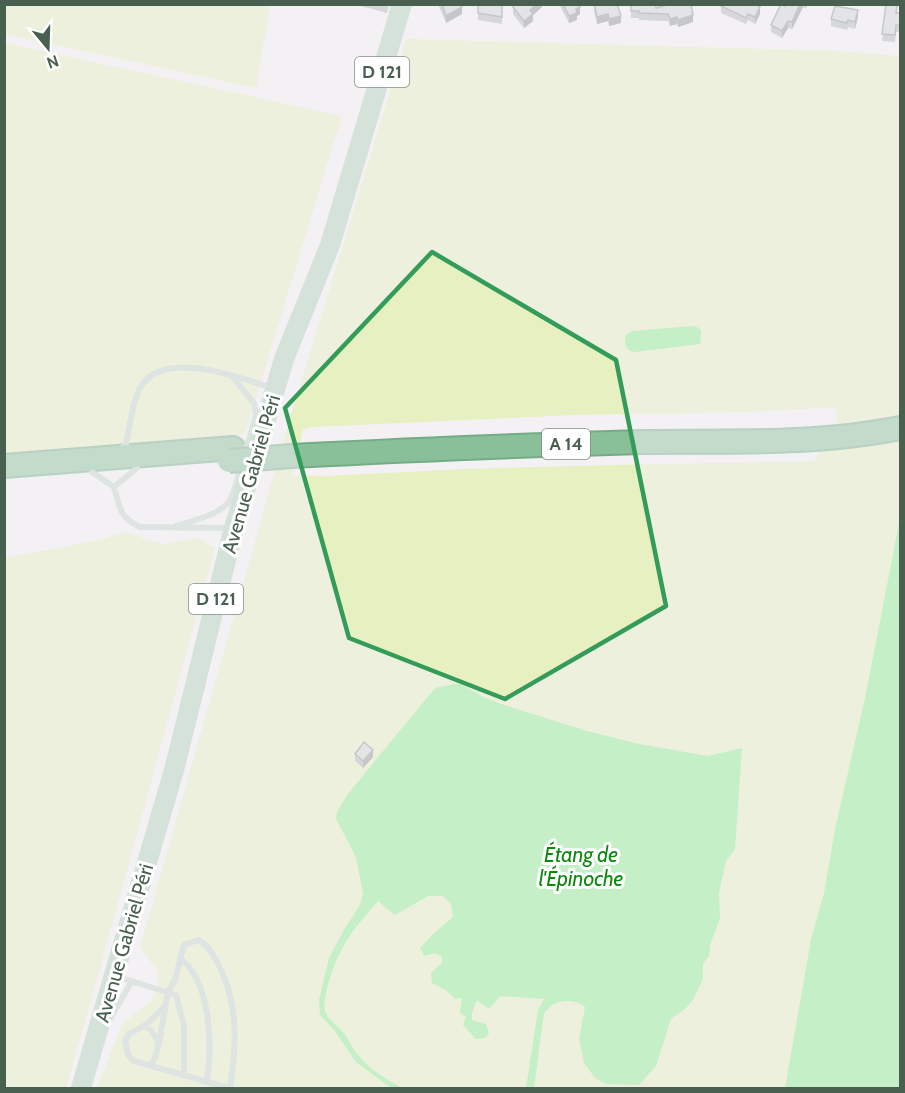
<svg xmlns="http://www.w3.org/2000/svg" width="905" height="1093" font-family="Cabin,sans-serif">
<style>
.green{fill:#e7f0c1;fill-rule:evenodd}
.water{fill:#8eed8e}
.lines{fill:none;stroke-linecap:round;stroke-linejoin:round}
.motorway-casing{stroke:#74ac86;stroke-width:26}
.service{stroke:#c5d6c9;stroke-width:6}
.primary{stroke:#b1d0ba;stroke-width:20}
.motorway{stroke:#89c09a;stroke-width:22}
.motorway-bridge-casing{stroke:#74ac86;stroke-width:26;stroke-linecap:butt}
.motorway-bridge{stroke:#89c09a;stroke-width:22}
.wall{fill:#b1b8b5}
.shaded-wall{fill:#909693}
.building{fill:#ced6d2;stroke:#909693;stroke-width:1.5}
.marked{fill:none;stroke:#339c58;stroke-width:4.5;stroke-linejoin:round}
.labels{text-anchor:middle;stroke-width:6;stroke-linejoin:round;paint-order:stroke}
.shield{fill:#fff;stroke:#808f84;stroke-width:1.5}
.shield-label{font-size:18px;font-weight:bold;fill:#495f4f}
.street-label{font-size:20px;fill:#495f4f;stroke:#fff}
.water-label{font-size:21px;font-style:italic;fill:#0c880e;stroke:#fff}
</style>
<rect width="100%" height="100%" fill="#f3f1f4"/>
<path class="green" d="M5,4h265v1l-14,83 -251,-54z
M406,39l434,12 60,5v462l-35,180 -30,131 -11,64 -13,46 -26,149h-688l25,-64 29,-23 6,-13 1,-16 -18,-25 150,-529zM836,407l3,42 -19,1 -5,11 -202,4 -148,4 -139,7 -33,-1 10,-46 10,-2 260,-12 175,-3z
M5,43l337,73 -97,318 -240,20z
M126,532l36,12 36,-6 17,10 -111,406 -38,134h-61v-530l89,-17z"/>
<path class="water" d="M692,326l5,1 4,3 -1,14 -65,8c-9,-1 -12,-9 -9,-17l6,-4z
M900,518v570h-115l26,-149 13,-46 11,-64 30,-131z
M454,684h7l20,12 26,10 80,25 52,13 69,12 34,-8 -7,101 -9,12 -7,32 1,25 -10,27 -1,11 -6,8v15l-9,19 -8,10 -15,11 -15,47 -17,19 -33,-1 -11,-6 -11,-15 -5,-24 6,-32c-10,-9 -30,-8 -38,3 -3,2 -3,6 -4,9l-9,69h-8l12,-78 6,-11 -44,-3 -11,13 -12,-9 -5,13v7l14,4 3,9 -4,5 -9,1 -13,-14 3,-8 -6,-4 2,-15 -7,1 -9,-9 -14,-7 -1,-10 11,-10v-6l-7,-4 -11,3 -4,-8 14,-15 19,-16 -2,-13 -8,-8h-15l-33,19 -17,-14c-27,31 -40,47 -51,87 -1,6 -4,17 -2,23 3,9 15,16 21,25 4,6 7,14 12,19 12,15 28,24 44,33h-11l-35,-26 -22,-32 -14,-15 -1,-15 10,-42 16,-30 15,-23 3,-11 -7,-37 -20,-38 1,-7 10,-17 88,-107z"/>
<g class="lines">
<defs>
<path id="motorway" d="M292,456c117,-6 233,-11 350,-14 86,-1 174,3 258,-14
M4,466l229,-18"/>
</defs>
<use href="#motorway" class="motorway-casing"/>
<path class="service" d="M232,376l22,27 2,12 -12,41
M119,450l7,-5c4,-17 5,-39 13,-55 21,-43 99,-13 133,-2
M92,472l22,15c6,21 5,30 26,40l90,1
M114,487l23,-19
M176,526c17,-6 47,-11 55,-28 5,-10 7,-22 10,-32
M180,958c32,25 32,88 27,124
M118,977l58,18 8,31v49
M165,1006l-18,18 -18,10 -4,7 3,14 6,6 95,27
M110,1019l22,-38
M144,1026l7,4 8,13 -4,15 -5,7
M159,1043l9,-51 7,-12 9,-35 14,-5c9,4 13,12 18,20 23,40 21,85 14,128"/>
<path class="primary" d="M81,1088l93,-318 60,-242 50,-169 46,-114 72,-241"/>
<use href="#motorway" class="motorway"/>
<defs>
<path id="motorway-bridge" d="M229,461l63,-5"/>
</defs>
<use href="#motorway-bridge" class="motorway-bridge-casing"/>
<use href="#motorway-bridge" class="motorway-bridge"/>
</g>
<path class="wall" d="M361,4h28l-2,9 -26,-7z
M438,4h23l1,10 -16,9z
M502,4v20l-24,-4v-7z
M542,4v3l-9,8v6l-9,7 -11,-14v-7z
M559,4h20l1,10 -3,2v4l-8,3z
M594,4l27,19 -12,3 -1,-5 -11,3 -3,-13z
M631,4l25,4 37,14 -15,5 -1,-3 -7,2 -2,-5 -29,-1v-2h-8z
M785,4h23l-2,5 -3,-2 -11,22 -4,-1 -6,10 -11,-6v-7z
M897,4l-1,9h4v19h-4l-1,10 -13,-1 4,-36h-2z
M721,6l39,8 -5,10 -7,-4 -2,4 -25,-11z
M858,17l-3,12 -7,-2 -1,3 -16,-4v-7z
M355,754l18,3 -10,11 -8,-7z"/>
<path class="shaded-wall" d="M537,4h5v3l-9,8v6l-9,7v-7l6,-11z
M800,4h3v3l-11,22v-7z
M462,7v7l-16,9v-7z
M580,7v7l-3,2v4l-8,3v-7l7,-7z
M760,7v7l-5,10v-7z
M858,10v7l-3,12v-7z
M608,14v7l-11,3v-7z
M693,15v7l-15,5v-7z
M621,16v7l-12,3v-7z
M677,17v7l-7,2v-7z
M788,21v7l-6,10v-7z
M373,750v7l-10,11v-7z"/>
<path class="building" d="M442,4h19l1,3 -16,9z
M478,4h24v13l-24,-4z
M516,4h21l-7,6 3,4 -9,7 -11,-14z
M563,4h16l1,3 -4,2 1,4 -8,3z
M594,4h23l4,12 -12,3 -1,-5 -11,3z
M631,4h25v4l15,-4h20l2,11 -15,5 -1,-3 -7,2 -2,-5 -29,-1v-2h-8z
M722,4h33l5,3 -5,10 -7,-3 -2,4 -25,-12z
M781,4l4,2v-2h15l-8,18 -4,-1 -6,10 -11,-6z
M886,4h11l-1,9h4v12h-4l-1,10 -13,-1z
M835,6l23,4 -3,12 -7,-2 -1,3 -16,-4z
M364,742l9,8 -10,11 -8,-7z"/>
<path d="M0 0H905V1093H0ZM432,252l184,108 50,246 -161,93 -156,-61 -64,-230z" fill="#f3f1f4" fill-opacity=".55" fill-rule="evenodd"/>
<path class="marked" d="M432,252l184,108 50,246 -161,93 -156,-61 -64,-230z"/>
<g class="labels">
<g class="shield">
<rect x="355" y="57" width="54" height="30" rx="4.5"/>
<rect x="542" y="429" width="48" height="30" rx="4.5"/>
<rect x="189" y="584" width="54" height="30" rx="4.5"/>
</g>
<g class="shield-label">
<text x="382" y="78">D 121</text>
<text x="566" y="450">A 14</text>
<text x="216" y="605">D 121</text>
</g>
<g class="street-label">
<text transform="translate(251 474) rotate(-74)" y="7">Avenue Gabriel Péri</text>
<text transform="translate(124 943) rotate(-74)" y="7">Avenue Gabriel Péri</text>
</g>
<g class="water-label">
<text x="581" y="862">Étang de<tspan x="581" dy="24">l'Épinoche</tspan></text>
</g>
</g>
<rect width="905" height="1093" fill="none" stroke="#495f4f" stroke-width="12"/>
<g transform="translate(48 48) rotate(161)" stroke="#ffffff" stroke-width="4.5" paint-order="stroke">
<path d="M0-4.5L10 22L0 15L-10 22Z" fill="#495f4f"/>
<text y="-9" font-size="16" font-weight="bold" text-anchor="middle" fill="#495f4f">N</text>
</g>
</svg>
